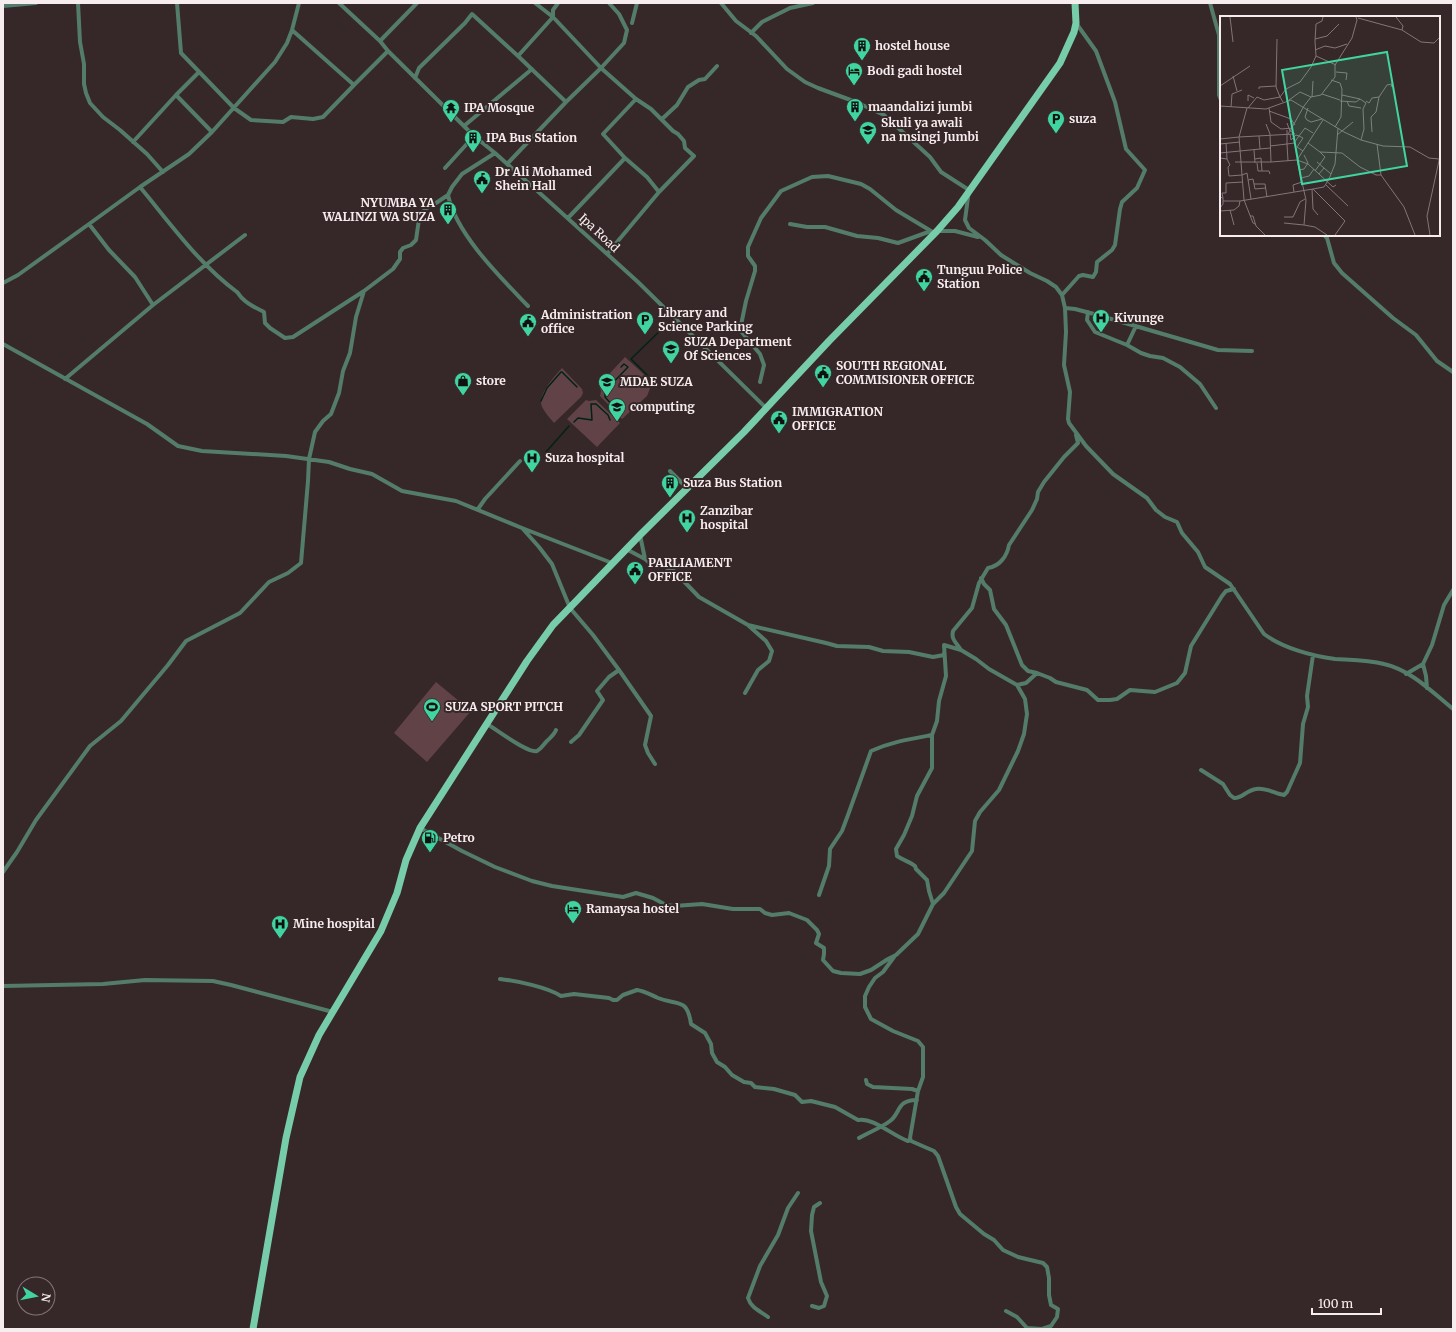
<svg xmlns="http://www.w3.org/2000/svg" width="1456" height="1332" font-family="Merriweather,serif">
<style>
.green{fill:#614347}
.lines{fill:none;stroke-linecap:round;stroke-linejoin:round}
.stream{stroke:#012217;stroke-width:1.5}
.street{stroke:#547c6b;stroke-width:4}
.primary{stroke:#77cdaa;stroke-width:7}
.labels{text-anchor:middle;stroke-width:4;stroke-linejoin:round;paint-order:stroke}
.poi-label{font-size:12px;font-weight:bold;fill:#f7ecee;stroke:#362729;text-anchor:start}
.street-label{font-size:12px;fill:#f7ecee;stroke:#362729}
.inset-road{fill:none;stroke:#837678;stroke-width:1}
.view{fill:#40d4a1;fill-opacity:0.15;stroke:#40d4a1;stroke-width:2}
.inset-edge{fill:none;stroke:#f7ecee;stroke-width:2}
</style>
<rect width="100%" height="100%" fill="#362729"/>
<path class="green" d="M625,357l23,21 3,8 -4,10 -25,23 -22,-23 1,-5 -2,-6z
M562,368l20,21 1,4 -2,4 -27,26c-4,-5 -9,-10 -12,-16 -5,-12 12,-30 20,-39z
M586,400l3,1 7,-1 24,23 -23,24 -30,-28z
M436,682l35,29 -44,51 -33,-29z"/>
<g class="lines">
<path class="stream" d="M648,376l-17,-17 36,-35
M541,401l6,-13 14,-16h1l15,15
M620,414l-15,-17v-6l23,-24 -4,-3 -3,3
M574,422l4,-4 14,2 -1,-16h5l12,11 2,5
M546,452l23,-26"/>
<path class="street" d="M78,3l2,39 4,22v20l2,9 4,10 13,14 17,13 27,24 16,18
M177,3l4,50 53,55 17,12 32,2 8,-5 22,2 10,-2 31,-32
M339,3l41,38 8,10 86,85 21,17 58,52 85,77 128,126
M721,3l15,18 20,15 31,33 18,13 13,6 38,14 28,13 46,42 11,15 28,18 -4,30 4,8 16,12 16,15 29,18 17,8 9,6 6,8 3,13 1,24 -2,33 6,27 -2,27 1,4 17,23 27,28 34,24 9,12 9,7 12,5 5,11 16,19 7,15 25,17 34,50c19,14 48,22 71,25 16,1 33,1 49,5 27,6 48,28 69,45
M1210,3l9,32v60l2,5
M3,6l33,-3
M632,23l5,-20
M292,30l62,55 34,-34
M751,33l11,-11 28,-14 23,-5
M380,41l37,-38
M518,56l35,-39v-7l5,-7
M415,78l4,-10 46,-45 7,-9 46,42 48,46 35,-34 -48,-51 -18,-14
M176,95l36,37
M662,119l15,-14 11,-18 11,-7 6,-1 12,-13
M464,126l68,-57
M133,142l43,-47 23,-23
M625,158l22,19 12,15
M507,164l59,-62
M445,168l29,-32
M140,187c30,36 59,77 97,105 3,3 3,5 6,7 6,6 13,9 21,13l1,11 5,5 15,10 8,-1 71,-46
M448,195c8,39 53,83 80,111
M568,218l57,-60 -22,-24 33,-35
M790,224l17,3h18l32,9 21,2 20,5 33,-12
M938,231h17l23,6
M1324,235l3,3 7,25 8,10 51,45 23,17 21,26 16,11
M607,254l52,-62 35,-36 -9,-8 -1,-7 -6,-7 -5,-3 -22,-22 -15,-10 -35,-31 23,-25 3,-13 -8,-16 -10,-11
M3,283l15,-8 71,-51
M1062,295l17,-19 4,-1 10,2 3,-5 1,-10 15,-12 3,-5 5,-36 2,-7 15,-14 8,-18 -19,-21 -11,-47 -19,-51 -20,-28
M153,305l-18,-28 -26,-27 -20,-26 51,-37 49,-33 23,-22 63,-70 12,-19 5,-13 7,-27
M1065,308l10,1 19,5 124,36 34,1
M1088,312l-1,8 8,12 32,13
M1136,326l-9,19 14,8 9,3 13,2 17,9 20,17 16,24
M3,344l144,80 31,22 24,5 84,5 43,6 21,7 22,5 30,17 54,10 66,27 90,35
M65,379l88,-74 92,-70
M760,382l4,-17 -4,-11 -20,-24 6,-29 9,-30v-5l-7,-10v-9l13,-29 20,-27 31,-14 16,-1 33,8 9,5 26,21 35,21
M670,471l17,17
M478,509l7,-10 35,-38
M523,529l16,18 13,17 18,44 23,27 26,35 32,46 -6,29 3,8 7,11
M640,535l5,24 7,6 13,2 9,4 25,26 49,28 78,18 11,3 32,1 14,4 26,1 24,5 11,-2v-2
M626,549l19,10
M981,578l3,6 6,6 4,19 12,16 16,40 6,6 9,2
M944,646v-1l17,5 15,9 13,10 28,16 9,-2 11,-10 13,5 6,4 31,8 11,10h12l7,-1 13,-9 25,2 22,-9 8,-10 6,-27 31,-50 4,-5 8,-2
M961,650c-5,-8 -10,-10 -8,-19l19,-23 7,-25 9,-15c12,-2 19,-12 21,-23l23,-35 5,-11 1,-7 6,-10 20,-25 14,-14 -2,-8
M1423,664l3,12 1,12
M1406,674l17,-10 9,-19 12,-40 9,-15
M745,693l13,-23 11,-9 3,-10 -6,-10 -17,-15
M487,724c9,5 41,30 50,27 4,-2 6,-6 9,-9 4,-4 8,-7 10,-12
M571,742l8,-7 24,-35 -6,-9 12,-14 10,-7
M1201,770l22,14 7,11 4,3c7,1 13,-8 22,-9 10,-2 19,5 28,6l3,-3 13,-29 3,-39 5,-17 -1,-11 6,-41
M420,828l42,23 33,16 37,14 20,5 71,11 13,-4 17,5 13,7 8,1 28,-2 31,5h27l5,4 7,2 17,-2 18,7 10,10 2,4 -3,9 8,5v6l-1,6 10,11 8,2 19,1 11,-4 17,-11 8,-4 22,-21 15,-30 -4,-13 -2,-11 -11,-11 -1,-3c-5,-4 -12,-6 -18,-10l-1,-7 8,-14 8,-19 5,-20 15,-28v-33l5,-14 2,-20 7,-25 -2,-31
M3,872l14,-20 19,-32 54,-74 31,-25 47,-56 18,-24 54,-28 29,-31 19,-9 13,-10 7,-82 1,-22 6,-27 8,-11 8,-7 8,-21 4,-22 7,-18 6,-36 8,-26 29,-22 7,-10v-7l3,-4 8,-3 5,-5 3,-21 6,-10 8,-4 15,-10 4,-8 10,-13 33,-21
M819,895l10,-29 1,-17 12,-18 6,-16 23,-64c20,-9 39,-12 61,-16
M933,904l11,-11 28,-42 3,-30 5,-9 19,-22 19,-39 6,-17 3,-20 -2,-15 -8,-14
M894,957l-11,15 -8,6 -6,9 -4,9v11l6,12 22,12 25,10 5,6v30l-5,14 -8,47 1,3 23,10 4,5 18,51 4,7 24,20 10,6 9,10 15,7 25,6 4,4 2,11v17l2,10 7,4 -1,8 -6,9 -9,3
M500,979c17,2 47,8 61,17l13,-2 35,4 4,2h4l6,-5 14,-5c8,1 14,5 21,8 20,8 29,-1 33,26l14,9 6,11 1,9 5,9 8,5 7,8 12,7 7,1 4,4 19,2 21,6 7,7 9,-1 24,6 23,13c15,-3 35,16 50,21
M3,986l100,-2 42,-4 68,1 18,4 102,27
M866,1080l1,4 6,3 39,2 6,2
M859,1138c10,-6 22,-10 31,-17 11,-8 6,-21 27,-21
M812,1306l7,2 5,-2 3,-10 -6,-14 -10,-51 1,-16 2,-8 6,-4
M1006,1311l11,6 10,11 15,1
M768,1317c-8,-6 -17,-9 -20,-19l12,-32 18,-31 10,-27 10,-15"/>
<path class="primary" d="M253,1329l33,-191 14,-61 19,-42 62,-104 16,-38 9,-33 14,-32 107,-167 26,-36 87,-90 104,-103 85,-91 108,-110 21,-24 102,-144 14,-31 2,-9 -1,-20"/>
</g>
<defs>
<symbol id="building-pin" viewBox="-11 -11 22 30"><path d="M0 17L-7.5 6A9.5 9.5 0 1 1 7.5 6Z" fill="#40d4a1" stroke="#362729"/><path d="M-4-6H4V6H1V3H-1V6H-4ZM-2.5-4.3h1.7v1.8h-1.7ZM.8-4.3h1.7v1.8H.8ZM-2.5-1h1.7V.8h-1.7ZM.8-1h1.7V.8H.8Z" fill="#111"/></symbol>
<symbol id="hotel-pin" viewBox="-11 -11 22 30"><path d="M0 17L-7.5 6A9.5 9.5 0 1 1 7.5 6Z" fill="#40d4a1" stroke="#362729"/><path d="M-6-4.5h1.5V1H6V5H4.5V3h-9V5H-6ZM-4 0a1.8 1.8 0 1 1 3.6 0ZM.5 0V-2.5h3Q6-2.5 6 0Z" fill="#111"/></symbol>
<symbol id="temple-pin" viewBox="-11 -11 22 30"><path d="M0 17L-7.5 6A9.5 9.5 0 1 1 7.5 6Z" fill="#40d4a1" stroke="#362729"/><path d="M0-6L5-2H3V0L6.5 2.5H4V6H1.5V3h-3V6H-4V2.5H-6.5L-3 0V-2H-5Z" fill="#111"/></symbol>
<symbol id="parking-pin" viewBox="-11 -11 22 30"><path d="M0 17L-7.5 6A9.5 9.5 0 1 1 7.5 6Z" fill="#40d4a1" stroke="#362729"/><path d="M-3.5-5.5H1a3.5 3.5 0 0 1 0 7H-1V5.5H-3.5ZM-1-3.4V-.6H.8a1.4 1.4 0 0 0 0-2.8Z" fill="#111"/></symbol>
<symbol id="school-pin" viewBox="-11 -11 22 30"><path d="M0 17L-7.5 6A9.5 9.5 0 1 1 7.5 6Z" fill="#40d4a1" stroke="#362729"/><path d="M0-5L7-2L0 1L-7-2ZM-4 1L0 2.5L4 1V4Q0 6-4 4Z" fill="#111"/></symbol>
<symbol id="civic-pin" viewBox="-11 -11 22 30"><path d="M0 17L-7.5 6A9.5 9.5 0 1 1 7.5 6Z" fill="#40d4a1" stroke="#362729"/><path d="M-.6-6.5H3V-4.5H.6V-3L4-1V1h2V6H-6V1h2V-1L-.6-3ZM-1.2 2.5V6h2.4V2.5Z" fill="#111"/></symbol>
<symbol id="hospital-pin" viewBox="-11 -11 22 30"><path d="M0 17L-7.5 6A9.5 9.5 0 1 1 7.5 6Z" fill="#40d4a1" stroke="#362729"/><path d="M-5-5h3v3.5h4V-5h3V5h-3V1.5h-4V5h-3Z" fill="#111"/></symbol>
<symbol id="university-pin" viewBox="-11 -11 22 30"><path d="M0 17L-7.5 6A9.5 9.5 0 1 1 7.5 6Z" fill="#40d4a1" stroke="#362729"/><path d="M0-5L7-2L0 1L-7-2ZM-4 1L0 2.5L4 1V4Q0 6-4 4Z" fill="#111"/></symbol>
<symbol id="shop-pin" viewBox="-11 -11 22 30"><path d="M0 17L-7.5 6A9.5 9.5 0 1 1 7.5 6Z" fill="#40d4a1" stroke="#362729"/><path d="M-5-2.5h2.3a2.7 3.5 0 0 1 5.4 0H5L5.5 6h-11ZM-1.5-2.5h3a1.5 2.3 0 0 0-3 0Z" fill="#111"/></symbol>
<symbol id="stadium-pin" viewBox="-11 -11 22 30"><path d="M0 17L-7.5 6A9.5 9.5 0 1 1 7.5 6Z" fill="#40d4a1" stroke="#362729"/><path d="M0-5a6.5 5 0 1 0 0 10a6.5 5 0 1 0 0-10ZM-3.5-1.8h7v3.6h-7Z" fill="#111"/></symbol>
<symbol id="fuel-pin" viewBox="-11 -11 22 30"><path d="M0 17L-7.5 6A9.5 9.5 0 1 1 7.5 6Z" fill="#40d4a1" stroke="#362729"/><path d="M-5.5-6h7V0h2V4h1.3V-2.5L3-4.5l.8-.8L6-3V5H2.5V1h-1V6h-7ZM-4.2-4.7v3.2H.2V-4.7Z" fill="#111"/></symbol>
</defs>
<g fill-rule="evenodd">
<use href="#building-pin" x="852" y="36" width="20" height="27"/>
<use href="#hotel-pin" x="844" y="61" width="20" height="27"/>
<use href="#building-pin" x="845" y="97" width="20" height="27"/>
<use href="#temple-pin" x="441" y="98" width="20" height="27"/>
<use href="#parking-pin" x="1046" y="109" width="20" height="27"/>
<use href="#school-pin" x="858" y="120" width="20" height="27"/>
<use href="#building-pin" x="463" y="128" width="20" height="27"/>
<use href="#civic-pin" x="472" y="169" width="20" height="27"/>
<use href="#building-pin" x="438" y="200" width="20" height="27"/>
<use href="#civic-pin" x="914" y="267" width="20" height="27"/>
<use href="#hospital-pin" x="1091" y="308" width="20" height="27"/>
<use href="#parking-pin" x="635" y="310" width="20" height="27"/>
<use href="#civic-pin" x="518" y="312" width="20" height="27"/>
<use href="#university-pin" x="661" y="339" width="20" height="27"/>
<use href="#civic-pin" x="813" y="363" width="20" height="27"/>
<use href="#shop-pin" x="453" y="371" width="20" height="27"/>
<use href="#university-pin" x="597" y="372" width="20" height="27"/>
<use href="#school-pin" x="607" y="397" width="20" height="27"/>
<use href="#civic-pin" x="769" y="409" width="20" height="27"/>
<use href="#hospital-pin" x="522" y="448" width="20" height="27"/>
<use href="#building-pin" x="660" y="473" width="20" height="27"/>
<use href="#hospital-pin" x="677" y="508" width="20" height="27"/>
<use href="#civic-pin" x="625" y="560" width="20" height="27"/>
<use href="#stadium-pin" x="422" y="697" width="20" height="27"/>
<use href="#fuel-pin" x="420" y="828" width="20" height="27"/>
<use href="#hotel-pin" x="563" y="899" width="20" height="27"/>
<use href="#hospital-pin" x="270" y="914" width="20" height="27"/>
</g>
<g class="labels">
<g class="poi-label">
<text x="875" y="50">hostel house</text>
<text x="867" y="75">Bodi gadi hostel</text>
<text x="868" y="111">maandalizi jumbi</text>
<text x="464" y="112">IPA Mosque</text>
<text x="1069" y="123">suza</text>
<text x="881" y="127">Skuli ya awali<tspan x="881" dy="14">na msingi Jumbi</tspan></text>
<text x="486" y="142">IPA Bus Station</text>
<text x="495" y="176">Dr Ali Mohamed<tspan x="495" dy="14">Shein Hall</tspan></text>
<text x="435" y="207" text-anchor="end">NYUMBA YA<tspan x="435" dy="14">WALINZI WA SUZA</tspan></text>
<text x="937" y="274">Tunguu Police<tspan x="937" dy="14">Station</tspan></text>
<text x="658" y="317">Library and<tspan x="658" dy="14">Science Parking</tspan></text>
<text x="541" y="319">Administration<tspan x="541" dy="14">office</tspan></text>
<text x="1114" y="322">Kivunge</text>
<text x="684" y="346">SUZA Department<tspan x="684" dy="14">Of Sciences</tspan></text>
<text x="836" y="370">SOUTH REGIONAL<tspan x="836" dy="14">COMMISIONER OFFICE</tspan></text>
<text x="476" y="385">store</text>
<text x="620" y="386">MDAE SUZA</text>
<text x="630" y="411">computing</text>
<text x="792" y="416">IMMIGRATION<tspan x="792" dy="14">OFFICE</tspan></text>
<text x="545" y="462">Suza hospital</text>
<text x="683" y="487">Suza Bus Station</text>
<text x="700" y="515">Zanzibar<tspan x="700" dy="14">hospital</tspan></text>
<text x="648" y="567">PARLIAMENT<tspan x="648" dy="14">OFFICE</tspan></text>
<text x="445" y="711">SUZA SPORT PITCH</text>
<text x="443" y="842">Petro</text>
<text x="586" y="913">Ramaysa hostel</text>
<text x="293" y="928">Mine hospital</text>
</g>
<g class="street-label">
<text transform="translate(599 233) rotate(43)" y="4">Ipa Road</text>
</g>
</g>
<g transform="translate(1220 16)">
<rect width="220" height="220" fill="#362729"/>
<path class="inset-road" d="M10,1l3,25M176,1l7,9 -1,4M138,2l44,12 19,12 13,1 6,-6M57,23l-1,48 4,10 6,-8 14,-7 11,-15 5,-11 -1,-15M95,23l12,-3 12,-12M95,25l1,-17 6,-3 1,-4M95,34l10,-4 10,2 12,-4M96,40l20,9M220,49v74M116,56l11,1 -1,7M13,60l4,15M111,64l9,3 2,6 -1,28 -6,10M0,70l30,-20M39,73v-2l17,-1M102,78l18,6M122,79l18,4M92,81l1,-16M69,84l11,-8 11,5M28,85v-6l6,3M120,85l16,1 4,-3 6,4 -3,6 1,20 -3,11M127,85l2,5 12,2M146,85l3,2 3,-5 7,-1 8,-12 5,-1 -1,3M0,90l46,3 25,-9 53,32 17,8 22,6 27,1 19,11 10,1M11,91l1,-13 10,-4M28,92l9,-11 7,3 16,-3 3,5M49,92l2,14 10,7 12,-1M88,92l-3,9 2,3 4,2 11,-3M49,95l22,8 4,6M67,107l3,8 -2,3M152,116l-1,-15 5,-5 3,-15M70,118l1,6 5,-5 3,1 6,-8 8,5M75,118l-5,-3 14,-25 7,-9 10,-2 14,-18v-12l17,-27 5,-18 -1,-3M117,119l16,-13M39,120l1,13M0,123l19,-2 8,-29M6,127l1,16M88,127l12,9 22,1 18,14 16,8h5M0,128l20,-2M157,128l4,31 23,32 11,28M50,130l17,-2v-14M34,134l1,13M0,137l50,-5M0,142l7,1 3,6M35,143l6,-1 1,13h7l1,3M68,145l-1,-17 7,-1 5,-7 4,2 -6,9 6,4M15,146h36l-1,-28 -4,-10M51,146l26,-2 26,-40M97,146l14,12M37,147l1,8h4M10,149l-2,2 1,9 13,-1M104,152l-5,6 -11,-10 -11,-4 9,40 -2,25 11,2 12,8M79,154l5,-1 4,-6 -4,-8M95,155l10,-14 -5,-5M99,158l14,13 3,-2M22,159l5,-2 4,26M81,162l8,-2 5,-7M28,164l5,-1 2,10 11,-1M34,168h11l2,13M106,169l22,21M92,173l1,20 5,6M74,176l-1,-7 9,-3M0,181l3,1v6l-3,4M3,182l-1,-5h4v-10l17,-1M3,185h17M10,194l4,15M0,195l14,-1 5,-4 1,-5 73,-12M30,200h3l3,10 9,9M64,201h9l7,-15 5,-3M64,207l20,2M35,208l-2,-1 -9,-23 -5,-63 55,-3M115,219l10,-14 -32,-32 11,-2 5,-8 6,-15 3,-36M210,219l-3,-19 13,-60"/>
<path class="view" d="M167,36l20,114 -105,18 -20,-114z"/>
<rect width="220" height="220" class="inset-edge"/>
</g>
<rect width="1456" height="1332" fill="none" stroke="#f7ecee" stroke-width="8"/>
<g transform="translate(36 1296) rotate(100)"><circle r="19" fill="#362729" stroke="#837678"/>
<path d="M0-3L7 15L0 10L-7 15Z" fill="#40d4a1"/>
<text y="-6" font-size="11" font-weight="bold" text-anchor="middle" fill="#f7ecee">N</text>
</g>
<path d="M1312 1308v6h69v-6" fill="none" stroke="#f7ecee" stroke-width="2"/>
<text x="1318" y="1308" font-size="12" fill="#f7ecee" stroke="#362729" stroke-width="3" paint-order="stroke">100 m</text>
</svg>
